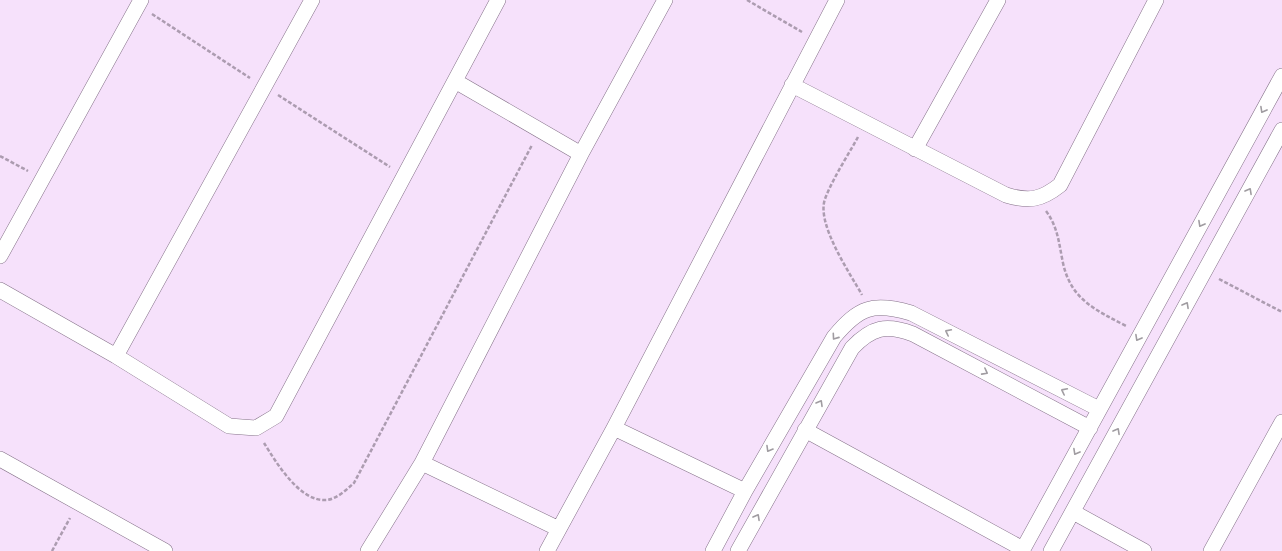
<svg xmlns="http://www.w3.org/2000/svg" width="1282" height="551" font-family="Helvetica,sans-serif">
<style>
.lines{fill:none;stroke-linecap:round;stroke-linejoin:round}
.street-casing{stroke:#857289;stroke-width:16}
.path{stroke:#ac9cb0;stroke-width:2.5;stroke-dasharray:4 2;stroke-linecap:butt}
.street{stroke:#fff;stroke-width:15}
.oneway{stroke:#a09ca1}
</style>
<rect width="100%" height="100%" fill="#f6e1fb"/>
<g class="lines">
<defs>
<path id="street" d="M455,81l126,73
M792,85l214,110c23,7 35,5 54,-10l96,-185
M915,149l83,-149
M0,256l141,-256
M0,290l116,66 113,70 27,2 20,-12 222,-416
M116,356l196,-356
M614,428l131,63
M805,430l218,119
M0,459l165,92
M422,463l137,66
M1073,512l71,39
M368,551l54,-88 159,-309 84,-154
M547,551l67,-123 223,-428
M713,551l32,-60 89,-154c25,-30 39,-35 77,-24l188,96
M738,551l114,-203c20,-21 34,-24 61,-14l177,94
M1022,551l260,-475
M1051,551l231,-421
M1211,551l71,-129"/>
</defs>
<use href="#street" class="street-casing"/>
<path class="path" d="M747,0l55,32
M152,14l98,64
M278,95l112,72
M858,137c-11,20 -25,41 -33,62 -9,25 25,74 37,96
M0,156l28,15
M1046,211c12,16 13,33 17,52 8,37 33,47 63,63
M1219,279l63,33
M264,443c12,19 35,58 61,57 11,0 21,-10 29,-17l178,-338
M52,551l18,-33"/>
<use href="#street" class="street"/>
</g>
<defs><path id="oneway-chevron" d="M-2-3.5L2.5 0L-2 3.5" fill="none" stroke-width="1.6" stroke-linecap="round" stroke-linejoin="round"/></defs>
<g class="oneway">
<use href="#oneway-chevron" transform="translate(1263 110) rotate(119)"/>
<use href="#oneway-chevron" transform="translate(1249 191) rotate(-61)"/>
<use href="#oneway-chevron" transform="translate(1201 224) rotate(119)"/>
<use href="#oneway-chevron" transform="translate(1186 305) rotate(-61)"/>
<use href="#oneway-chevron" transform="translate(948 332) rotate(-153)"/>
<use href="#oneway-chevron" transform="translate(835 337) rotate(125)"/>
<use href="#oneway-chevron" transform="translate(1138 338) rotate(119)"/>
<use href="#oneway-chevron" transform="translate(985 372) rotate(28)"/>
<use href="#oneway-chevron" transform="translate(1064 391) rotate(-153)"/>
<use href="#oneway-chevron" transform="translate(820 403) rotate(-60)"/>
<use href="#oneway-chevron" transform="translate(1117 431) rotate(-61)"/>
<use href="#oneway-chevron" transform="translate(769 449) rotate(120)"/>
<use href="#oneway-chevron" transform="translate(1076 452) rotate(119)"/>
<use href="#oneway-chevron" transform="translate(757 517) rotate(-61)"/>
</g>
</svg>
